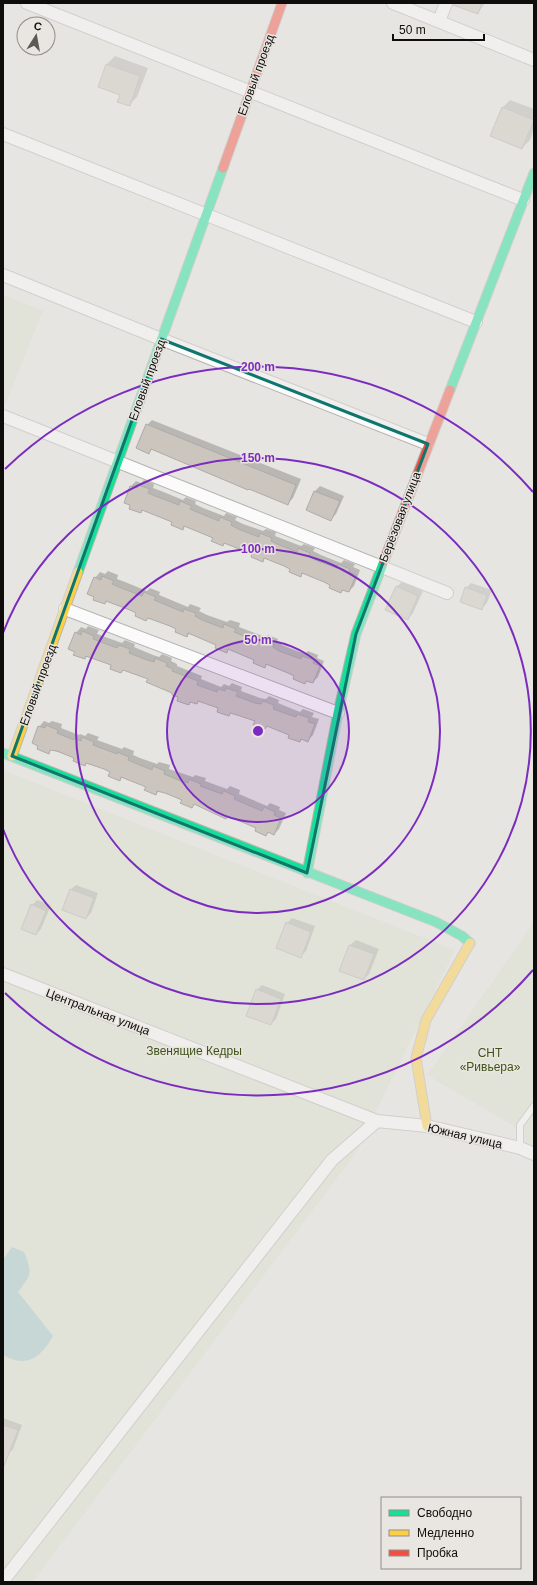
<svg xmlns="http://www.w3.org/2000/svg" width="537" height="1585" font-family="Helvetica,sans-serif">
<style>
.green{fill:#d9dfce}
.water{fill:#a0c5c7}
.shadow{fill:#0003}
.building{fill:#ccc5bd;stroke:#adacaa}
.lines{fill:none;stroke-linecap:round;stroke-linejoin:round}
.lane-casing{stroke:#b6b4b2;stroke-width:8}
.street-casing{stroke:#b6b4b2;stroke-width:14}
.fast-casing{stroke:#b6b4b2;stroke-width:11}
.slow-casing{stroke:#b6b4b2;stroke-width:11}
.jam-casing{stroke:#b6b4b2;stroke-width:11}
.lane{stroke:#fbfbfb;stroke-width:6}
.street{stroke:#fbfbfb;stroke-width:12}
.fast{stroke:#16e098;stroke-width:9}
.slow{stroke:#ffcf43;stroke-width:9}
.jam{stroke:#f24e42;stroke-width:9}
.marked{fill:none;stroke:#0f766e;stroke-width:3;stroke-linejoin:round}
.ring{fill:none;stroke:#7b2cbf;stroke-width:2}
.labels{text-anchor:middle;stroke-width:3;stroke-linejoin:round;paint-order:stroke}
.street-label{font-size:12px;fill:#0e0d0b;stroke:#e9e5e0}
.park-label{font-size:12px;fill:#405419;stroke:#e9e5e0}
.centre{fill:#7b2cbf;stroke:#e9e5e0;stroke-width:2}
.ring-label{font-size:12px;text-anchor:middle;font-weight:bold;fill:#7b2cbf;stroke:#e9e5e0;stroke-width:3;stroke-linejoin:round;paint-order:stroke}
</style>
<rect width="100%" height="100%" fill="#e7e5e2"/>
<path class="green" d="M3,295l40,16 -40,99z
M3,770l452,180 -100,204 -322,428h-30z
M534,922v228l-9,-4v-13l-98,-58z"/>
<path class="water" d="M12,1247l12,5c9,21 7,23 -6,40l35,44c-12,21 -26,33 -50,19v-95z"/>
<path class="shadow" d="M463,3h22l-7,10z
M115,56l33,12 -11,29 -8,8 -8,-11 -22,-7 8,-23z
M510,100l24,9v20l-4,11 -8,8 -20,-40z
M152,420l149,59 -8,19 -5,5 -136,-54 -3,4 -2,-28z
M144,480l10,4 -1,4 8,3 22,9 3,-3 10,4 -1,3 8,4 21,8 2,-3 11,4 -2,3 8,4 20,7 3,-2 10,3 -1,4 26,10 3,-2 11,4 -2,3 8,4 20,8 3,-3 11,4 -2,3 7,3 -6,16 -5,5 -6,-2 -2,3 -9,-7 -29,-12 -2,3 -9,-8 -27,-10 -3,2 -9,-7 -27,-11 -3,3 -9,-8 -29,-11 -3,3 -9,-8 -30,-12 -3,3 -9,-26 5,-5 5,2z
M320,486l24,10 -8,18 -5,5 -24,-10 8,-18z
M108,571l10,4 -1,4 8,3 22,9 3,-3 10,4 -1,3 29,12 2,-3 11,4 -2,3 8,4 20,7 3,-2 10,3 -1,4 26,10 3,-2 10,4 -1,3 7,4 21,8 3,-3 10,4 -1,3 7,3 -6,16 -5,5 -6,-2 -2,3 -9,-7 -29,-12 -2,3 -9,-8 -27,-10 -3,3 -9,-8 -27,-11 -3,3 -9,-7 -71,-28 -3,2 -9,-25 5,-6 5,2z
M402,582l21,9 -10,22 -5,6 -12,-32z
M471,583l21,7 -5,13 -5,5 -16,-20z
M88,626l11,4 -2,4 25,9 3,-3 10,4 -1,3 19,8 6,2 3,-3 10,4 -1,3 6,3v2l25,10 -1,3 20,8 3,-3 5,2 3,-3 10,4 -1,4 19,7 6,1 3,-3 10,4 -1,3 22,9 3,-3 11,4 -2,4 7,2 -6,16 -5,5 -6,-2 -2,3 -9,-7 -23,-9 -3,3 -9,-7 -25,-9 -3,3 -9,-7 -19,-8 -3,3 -6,-2 -3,3 -39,-26 -25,-9 -3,3 -9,-7 -24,-9 -3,2 -9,-7v-18l5,-6 5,2z
M44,721l5,2 3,-2 10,3 -1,4 18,7 1,-1 5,2 3,-3 11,4 -2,3 25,9 2,-2 10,4 -1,4 7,3 17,6 2,-2 11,3 -1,4 24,8 2,-2 11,3 -1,3 22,8 3,-3 10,4 -1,4 28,12 3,-3 10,4 -1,3 7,3 -7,16 -5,5 -5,-2 -3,3 -9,-8 -28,-12 -3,3 -31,-14 -3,3 -9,-8 -24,-8 -3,3 -9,-8 -24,-9 -3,2 -16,-11 -17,-6 -2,3 -9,-8 -25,-7 -3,2 -9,-25z
M76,885l22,8 -7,20 -5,5 -16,-28z
M37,900l14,5 -10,24 -5,5 -4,-29z
M292,918l23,8 -9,25 -6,6 -13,-34z
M356,940l23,9 -10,25 -5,5 -23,-9 9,-25z
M262,985l23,9 -9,25 -5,5 -14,-34z
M3,1418l19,7 -9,24 -5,5 -5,-2z"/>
<path class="building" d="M453,3h29l-4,11 -25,-9z
M106,64l34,12 -10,30 -13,-4 3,-7 -22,-8z
M502,107l32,13 -12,29 -32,-13z
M146,424l150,61 -8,20 -39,-16 -1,1 -97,-41 -2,5 -13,-6z
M138,485l12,4 -2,4 7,3 24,9 1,-4 12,5 -2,3 7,3 22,9 1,-4 12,5 -1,3 7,4 21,8 1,-4 12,5 -1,3 6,3 20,8 1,-4 12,5 -1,3 6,4 22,8 1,-4 12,5 -1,3 7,3 -7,17 -7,-2 -1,3 -12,-5 1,-3 -6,-3 -22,-9 -1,4 -12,-5 1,-3 -6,-3 -20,-8 -1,4 -12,-5 1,-3 -28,-11 -1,3 -12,-5 2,-3 -7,-3 -22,-9 -1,4 -12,-5 1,-3 -30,-12 -1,3 -12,-4 1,-4 -6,-2 6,-17 7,2z
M314,491l26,10 -9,20 -25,-11z
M102,576l12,5 -2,3 7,3 23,9 2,-4 12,5 -2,3 29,12 1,-3 12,4 -1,3 7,4 21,8 1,-4 12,5 -2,3 27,11 1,-4 12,5 -1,3 6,4 22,8 1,-3 12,4 -1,3 7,3 -7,17 -7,-2 -1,3 -12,-5 1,-3 -6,-3 -22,-9 -1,4 -12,-5 1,-3 -26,-11 -1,4 -12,-5 1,-3 -28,-12 -1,4 -12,-5 1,-3 -6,-3 -22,-8 -2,3 -11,-5 1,-3 -6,-3 -24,-9 -1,3 -12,-4 1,-3 -7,-3 7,-17 7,3z
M396,586l22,10 -10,24 -23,-10z
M465,587l22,8 -5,15 -22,-8z
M82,631l12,5 -1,3 24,9 2,-3 11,4 -1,4 18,7 7,2 1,-4 12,5 -1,3 7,3 -1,2 26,10 -1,4 20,7 1,-3 7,2 1,-3 12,4 -2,4 19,7 6,1 2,-3 11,4 -1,4 23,8 1,-3 12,4 -1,4 7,2 -7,18 -7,-3 -1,3 -12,-4 1,-3 -22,-9 -2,3 -12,-4 2,-4 -18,-6 -7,-2 -1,3 -12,-4 1,-4 -20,-7 -1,3 -7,-2 -1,3 -12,-4 1,-4 -6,-2v-2l-26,-11 2,-3 -25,-9 -2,3 -11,-4 1,-4 -25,-9 -1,3 -12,-4 2,-3 -7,-3 7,-17 6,3z
M46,725l12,5 -1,3 17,7v-2l7,3 1,-4 12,5 -1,3 24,9v-2l12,5 -1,3 7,3 17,7 1,-4 12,5 -1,3 17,7 7,2 1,-4 12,5 -1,2 22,8 2,-3 11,5 -1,3 28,12 2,-4 11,5 -1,3 7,3 -7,17 -6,-3 -2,4 -11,-5 1,-3 -28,-12 -2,3 -32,-15 -2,4 -12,-5 2,-3 -17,-7 -8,-2 -1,4 -12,-5 2,-3 -25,-10 -1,4 -12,-5 2,-4 -6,-3 -18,-6 -1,3 -12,-5 1,-3 -17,-7 -7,-1 -1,4 -12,-5 1,-3 -6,-3 6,-17 7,2z
M70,889l24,9 -8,21 -24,-9z
M31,904l15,7 -10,24 -15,-6z
M286,922l25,10 -10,26 -25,-10z
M349,945l25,9 -10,26 -25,-9z
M256,989l25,10 -10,26 -25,-9z
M3,1425l15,5 -14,36h-1z"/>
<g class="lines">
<defs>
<path id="lane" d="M520,1148v-23l14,-19"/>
<path id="street" d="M27,3l496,197
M393,3l141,57
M439,21l7,-18
M3,134l473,188
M3,275l158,64 267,105
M3,416l444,177
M65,609l273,104
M3,974l374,147 50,5 93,22 14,6
M3,1581l329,-421 45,-39"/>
<path id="fast" d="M450,390l84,-217
M78,572l145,-404
M3,753l433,169 26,14 8,7
M307,873l31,-160 18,-79 28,-73"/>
<path id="slow" d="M12,756l66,-184
M427,1126l-11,-68 10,-38 44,-77"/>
<path id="jam" d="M223,168l59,-165
M384,561l66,-171"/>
</defs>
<use href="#lane" class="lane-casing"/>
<use href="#street" class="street-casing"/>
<use href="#fast" class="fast-casing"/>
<use href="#slow" class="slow-casing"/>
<use href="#jam" class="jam-casing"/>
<use href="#lane" class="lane"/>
<use href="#street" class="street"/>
<use href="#fast" class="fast"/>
<use href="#slow" class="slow"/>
<use href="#jam" class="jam"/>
</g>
<path d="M0 0H537V1585H0ZM161,339l267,105 -72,190 -49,239 -295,-117z" fill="#e7e5e2" fill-opacity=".55" fill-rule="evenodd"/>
<path class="marked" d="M161,339l267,105 -72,190 -49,239 -295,-117z"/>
<circle cx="258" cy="731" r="91" fill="#7b2cbf" fill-opacity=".12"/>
<g class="ring">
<circle cx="258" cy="731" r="91"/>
<circle cx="258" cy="731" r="182"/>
<path d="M3 633A273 273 0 1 1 3 829"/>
<path d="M533 970A364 364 0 0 1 5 993M5 469A364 364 0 0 1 533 492"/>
</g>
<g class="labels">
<g class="street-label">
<text transform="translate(256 75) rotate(-70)" y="4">Еловый проезд</text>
<text transform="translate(147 380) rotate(-70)" y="4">Еловый проезд</text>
<text transform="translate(400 517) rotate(-69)" y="4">Берёзовая улица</text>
<text transform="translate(38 685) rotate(-70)" y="4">Еловый проезд</text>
<text transform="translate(98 1012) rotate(21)" y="4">Центральная улица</text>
<text transform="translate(465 1136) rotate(13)" y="4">Южная улица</text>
</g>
<g class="park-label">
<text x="194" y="1055">Звенящие Кедры</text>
<text x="490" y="1057">СНТ<tspan x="490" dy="14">«Ривьера»</tspan></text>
</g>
</g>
<circle cx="258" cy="731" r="6" class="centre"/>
<g class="ring-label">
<text x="258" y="371">200 m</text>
<text x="258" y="462">150 m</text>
<text x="258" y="553">100 m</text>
<text x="258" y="644">50 m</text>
</g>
<rect width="537" height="1585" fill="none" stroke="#0e0d0b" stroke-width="8"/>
<rect x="381" y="1497" width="140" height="72" fill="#e9e5e0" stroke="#918f8b"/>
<rect x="389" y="1510" width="20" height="6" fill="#16e098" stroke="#918f8b"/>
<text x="417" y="1517" font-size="12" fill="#0e0d0b">Свободно</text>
<rect x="389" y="1530" width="20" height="6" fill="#ffcf43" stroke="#918f8b"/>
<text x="417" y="1537" font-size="12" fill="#0e0d0b">Медленно</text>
<rect x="389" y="1550" width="20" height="6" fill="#f24e42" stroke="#918f8b"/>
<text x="417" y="1557" font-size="12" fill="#0e0d0b">Пробка</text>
<g transform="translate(36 36) rotate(11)"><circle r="19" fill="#e9e5e0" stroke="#918f8b"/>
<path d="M0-3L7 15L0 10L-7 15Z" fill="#5a5956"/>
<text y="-6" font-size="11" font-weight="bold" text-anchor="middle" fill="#0e0d0b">С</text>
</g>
<path d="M393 34v6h91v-6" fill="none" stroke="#0e0d0b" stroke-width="2"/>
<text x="399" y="34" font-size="12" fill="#0e0d0b" stroke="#e9e5e0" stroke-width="3" paint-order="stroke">50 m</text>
</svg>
